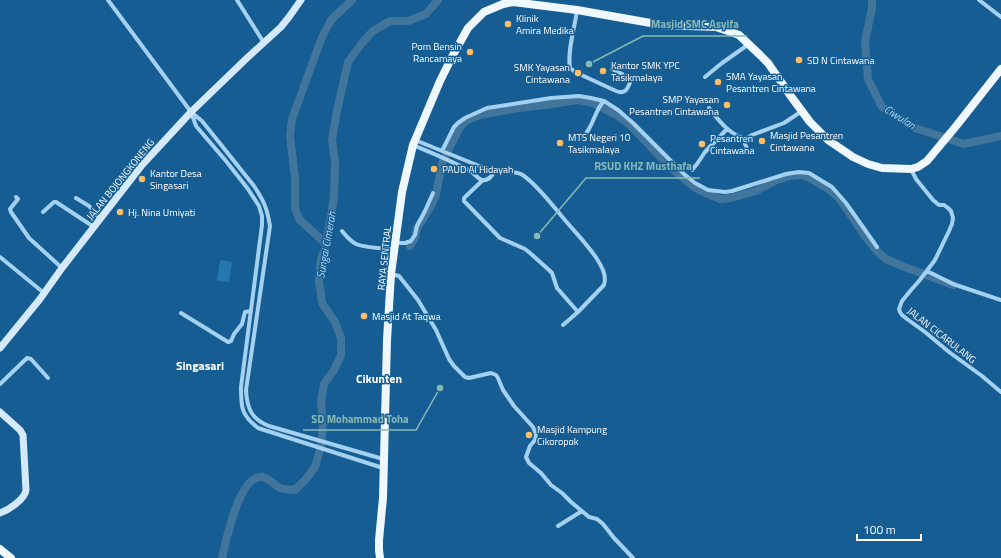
<svg xmlns="http://www.w3.org/2000/svg" width="1001" height="558" font-family="'Titillium Web',sans-serif">
<style>
.green{fill:#2676af}
.lines{fill:none;stroke-linecap:round;stroke-linejoin:round}
.river{stroke:#42759b;stroke-width:8}
.minor{stroke:#a5d1f1;stroke-width:4}
.secondary{stroke:#d4eafb;stroke-width:7}
.primary{stroke:#eff7ff;stroke-width:8}
.poi-dot{fill:#ffbe65;stroke:#165d93;stroke-width:1.5}
.labels{text-anchor:middle;stroke-width:3;stroke-linejoin:round;paint-order:stroke}
.poi-label{font-size:10px;fill:#fff;stroke:#165d93;text-anchor:start}
.street-label{font-size:10px;fill:#fff;stroke:#165d93}
.water-label{font-size:11px;font-style:italic;fill:#b1dbf7;stroke:#165d93}
.quarter-label{font-size:12px;font-weight:bold;fill:#fff;stroke:#165d93}
.leader{fill:none;stroke:#87bab6;stroke-width:1.5}
.callout-dot{fill:#87bab6;stroke:#165d93;stroke-width:1.5}
.callout-label{font-size:11px;text-anchor:middle;font-weight:bold;fill:#87bab6;stroke:#165d93;stroke-width:3;stroke-linejoin:round;paint-order:stroke}
</style>
<rect width="100%" height="100%" fill="#165d93"/>
<path class="green" d="M220,260l12,2 -3,20 -12,-1z"/>
<g class="lines">
<path class="river" d="M872,0v8l-7,34 3,37 14,28 33,21 49,16 37,-8
M326,244l-27,-25 -4,-11v-31l-5,-41 2,-17 30,-82 9,-17 21,-20
M410,246l5,-8 2,-10 13,-20 6,-13 6,-32 18,-36 7,-7 13,-5 38,-7 28,-3 32,-5 15,3 25,13 11,8 41,43 24,20 9,5 17,7 11,-1 25,-7 21,-11 13,-4 11,-1 7,2 19,11 12,10 9,13 16,24 13,16 9,8 16,7 51,19
M222,558c4,-17 17,-83 40,-81 7,1 12,8 18,11 4,2 11,1 15,2l11,-11 9,-12 6,-21 2,-23 -2,-21 3,-18 10,-14 7,-15v-17l-6,-16 -13,-19 -3,-22 2,-22 5,-15 4,-22 4,-25 1,-35 -3,-22 5,-29 11,-49 14,-19 11,-12 17,-10h18l18,-7 12,-14"/>
<path class="minor" d="M108,0l83,112 11,9 52,65c10,15 13,22 16,40l-24,164c1,18 5,29 23,36l114,33
M237,0l27,43
M979,0l22,17
M577,10c-2,17 -10,41 -7,58l5,4 41,19c10,4 12,-3 15,-11l-1,-2 -18,-9
M705,77l17,-14 27,-19
M709,108c10,13 21,27 37,31
M191,112l5,14 30,35 22,28 11,17 3,10v9l-21,162c0,20 0,28 17,41l125,40
M583,137c11,-11 11,-26 21,-36
M415,140l79,32
M413,145c19,8 39,16 57,26 4,2 8,8 12,9 6,1 10,-4 12,-8 7,0 21,-1 27,2 14,8 32,32 43,45 11,13 24,26 33,40 5,8 10,17 7,26l-26,27 -15,13
M442,151l12,-24 4,-4 7,-5 22,-10 64,-10 28,-2 12,2 13,3 14,9 15,13 51,51 11,9 13,7 17,2 7,-1 54,-17 13,-2 10,1 23,14 14,16 31,44
M749,153l-4,-9 1,-5 6,-4 32,-12 18,-12
M911,169l5,10 17,21 6,5h5l4,3 3,3 2,7 -1,6 -3,7 -14,29 -16,21 -8,9 -9,11 -3,8 1,3 2,3 5,4 18,13 24,20 33,24 19,16
M692,170l5,-6 8,-12 22,-23
M483,180l-19,18v3l36,37 25,11 5,4 19,17 3,3 5,15 21,24
M16,197l2,2 -8,10 1,3 18,26 33,30
M76,198l13,8 11,13
M43,212l11,-10h2l38,25
M342,231c4,5 8,10 14,13 9,4 28,4 38,6
M395,243h10l6,-2 4,-6 2,-9 8,-15 8,-18
M0,257l44,36
M927,271l26,13 48,16
M391,274l8,2 19,24 18,30 13,29 5,7 11,11 4,1 22,-5 5,2 2,3 5,12 11,16 19,21 3,7 -1,6 -5,6 -4,11 3,6 12,10 10,12 11,8 9,9 18,15 8,2 6,5 11,14 19,20
M181,313l47,29 3,-1 3,-7 8,-10 3,-12 6,-1
M0,384l27,-26 4,1 17,19
M558,526l24,-15"/>
<path class="secondary" d="M0,348l40,-49 22,-31 80,-103 49,-53 56,-54 34,-31 8,-10 12,-17
M0,412l20,18 3,5 3,55c-1,9 -17,20 -26,23"/>
<path class="primary" d="M0,549l11,9
M380,558l-1,-8v-10l4,-42 4,-158 4,-66 11,-82 11,-47 27,-64 14,-28 14,-25 16,-16 19,-8 10,-2 64,8 85,15 54,2 15,5 8,3 21,20 8,8 22,32 20,27 18,18 25,17 15,7 14,4 29,1 7,-2 9,-6 30,-36 44,-56"/>
</g>
<g class="poi-dot">
<circle cx="508" cy="24" r="4"/>
<circle cx="470" cy="52" r="4"/>
<circle cx="799" cy="60" r="4"/>
<circle cx="603" cy="71" r="4"/>
<circle cx="578" cy="73" r="4"/>
<circle cx="718" cy="82" r="4"/>
<circle cx="727" cy="105" r="4"/>
<circle cx="762" cy="141" r="4"/>
<circle cx="560" cy="143" r="4"/>
<circle cx="702" cy="144" r="4"/>
<circle cx="434" cy="169" r="4"/>
<circle cx="142" cy="179" r="4"/>
<circle cx="120" cy="212" r="4"/>
<circle cx="364" cy="316" r="4"/>
<circle cx="529" cy="435" r="4"/>
</g>
<g class="labels">
<g class="poi-label">
<text x="516" y="22">Klinik<tspan x="516" dy="12">Amira Medika</tspan></text>
<text x="462" y="50" text-anchor="end">Pom Bensin<tspan x="462" dy="12">Rancamaya</tspan></text>
<text x="807" y="64">SD N Cintawana</text>
<text x="611" y="69">Kantor SMK YPC<tspan x="611" dy="12">Tasikmalaya</tspan></text>
<text x="570" y="71" text-anchor="end">SMK Yayasan<tspan x="570" dy="12">Cintawana</tspan></text>
<text x="726" y="80">SMA Yayasan<tspan x="726" dy="12">Pesantren Cintawana</tspan></text>
<text x="719" y="103" text-anchor="end">SMP Yayasan<tspan x="719" dy="12">Pesantren Cintawana</tspan></text>
<text x="770" y="139">Masjid Pesantren<tspan x="770" dy="12">Cintawana</tspan></text>
<text x="568" y="141">MTS Negeri 10<tspan x="568" dy="12">Tasikmalaya</tspan></text>
<text x="710" y="142">Pesantren<tspan x="710" dy="12">Cintawana</tspan></text>
<text x="442" y="173">PAUD Al Hidayah</text>
<text x="150" y="177">Kantor Desa<tspan x="150" dy="12">Singasari</tspan></text>
<text x="128" y="216">Hj. Nina Umiyati</text>
<text x="372" y="320">Masjid At Taqwa</text>
<text x="537" y="433">Masjid Kampung<tspan x="537" dy="12">Cikoropok</tspan></text>
</g>
<g class="street-label">
<text transform="translate(120 179) rotate(-51)" y="4">JALAN BOJONGKONENG</text>
<text transform="translate(384 258) rotate(-84)" y="4">RAYA SENTRAL</text>
<text transform="translate(942 335) rotate(38)" y="4">JALAN CICARULANG</text>
</g>
<g class="water-label">
<text transform="translate(900 117) rotate(33)" y="4">Ciwulan</text>
<text transform="translate(326 245) rotate(-80)" y="4">Sungai Cimerah</text>
</g>
<g class="quarter-label">
<text x="200" y="370">Singasari</text>
<text x="379" y="383">Cikunten</text>
</g>
</g>
<path class="leader" d="M589 64L643 36H747M537 236L586 178H700M440 388L416 430H303"/>
<g class="callout-dot">
<circle cx="589" cy="64" r="4"/>
<circle cx="537" cy="236" r="4"/>
<circle cx="440" cy="388" r="4"/>
</g>
<g class="callout-label">
<text x="695" y="28">Masjid SMC Asyifa</text>
<text x="643" y="170">RSUD KHZ Musthafa</text>
<text x="360" y="423">SD Mohammad Toha</text>
</g>
<path d="M857 534v6h64v-6" fill="none" stroke="#ffffff" stroke-width="2"/>
<text x="863" y="534" font-size="12" fill="#ffffff" stroke="#165d93" stroke-width="3" paint-order="stroke">100 m</text>
</svg>
